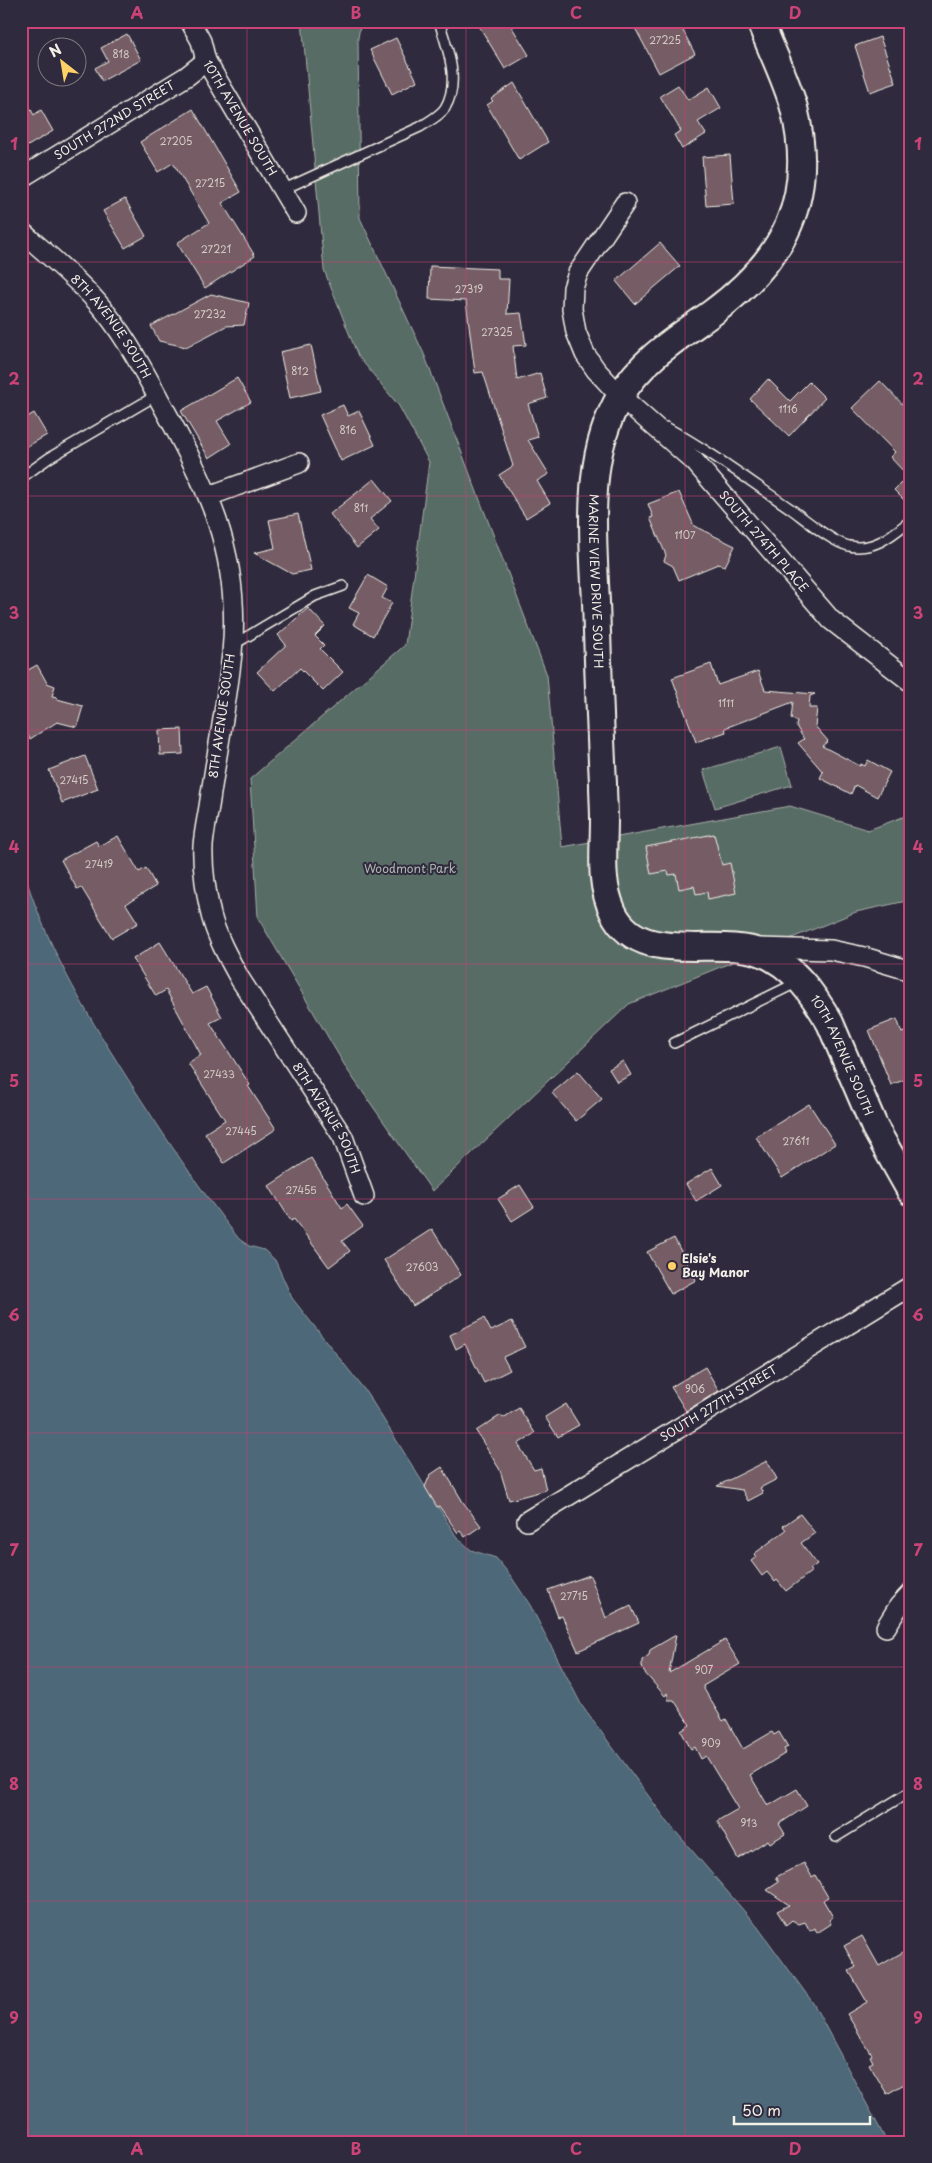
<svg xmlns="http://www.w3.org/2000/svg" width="932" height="2163" font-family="'Playpen Sans',sans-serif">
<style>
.green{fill:#586c66;stroke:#a6aea7}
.water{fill:#4e6778;stroke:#909ea5}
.building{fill:#745c65;stroke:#f4f1e8}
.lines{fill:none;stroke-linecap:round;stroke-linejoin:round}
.lane-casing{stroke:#f4f1e8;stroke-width:12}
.street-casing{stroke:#f4f1e8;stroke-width:22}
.secondary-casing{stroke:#f4f1e8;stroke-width:30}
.lane{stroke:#2f2a3d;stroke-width:9}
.street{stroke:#2f2a3d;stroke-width:19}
.secondary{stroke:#2f2a3d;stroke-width:26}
.grid{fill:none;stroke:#cc4377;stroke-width:1;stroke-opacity:0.55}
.poi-dot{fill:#ffd166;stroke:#2f2a3d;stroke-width:2}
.labels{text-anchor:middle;stroke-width:4;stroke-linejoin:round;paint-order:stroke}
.number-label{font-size:10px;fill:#d4ccc7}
.street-label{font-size:12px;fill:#f4f1e8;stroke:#2f2a3d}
.park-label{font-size:12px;fill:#aeb5ae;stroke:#2f2a3d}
.poi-label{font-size:12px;font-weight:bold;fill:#f4f1e8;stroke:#2f2a3d;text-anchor:start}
.neatline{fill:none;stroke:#cc4377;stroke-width:2}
.grid-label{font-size:16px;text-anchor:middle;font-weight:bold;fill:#cc4377}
</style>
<rect width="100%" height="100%" fill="#2f2a3d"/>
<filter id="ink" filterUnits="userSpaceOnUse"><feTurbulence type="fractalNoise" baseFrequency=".02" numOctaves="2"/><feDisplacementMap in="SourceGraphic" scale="10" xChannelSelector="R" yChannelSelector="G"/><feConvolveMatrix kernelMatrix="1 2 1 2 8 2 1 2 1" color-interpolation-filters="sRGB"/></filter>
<g filter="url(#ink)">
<path class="green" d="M302,21h59l-3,17 2,180 64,136 123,321 15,172 228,-41 78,24 43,-16v86l-55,12 -227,92 -197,187 -84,-120 -90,-153 -8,-139 155,-134 24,-183 -30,-56 -41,-50 -34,-86z
M781,747l11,38 -77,23 -12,-38z"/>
<path class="water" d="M21,862c22,78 62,146 105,214 36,57 72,111 113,163l10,7 15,4 11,10 17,38 75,95 89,143 15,14 25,8 14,17 20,30 52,101 88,119 87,101 56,77 74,139h-866z"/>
<path class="building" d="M476,21h32l21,34 -24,14z
M645,21h33l17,33 -36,19 -25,-47z
M127,34l14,26 -39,21 -7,-13 13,-7 -7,-13z
M880,37l16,46 -26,9 -15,-46z
M396,38l21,43 -25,13 -22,-44z
M514,83l34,59 -29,18 -32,-55 6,-4 -2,-2z
M678,85l10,15 21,-13 12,21 -23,14 8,12 -24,15 -8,-14 7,-4 -21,-35z
M21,92l13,23 7,-5 12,21 -32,19z
M193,109l48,83 -19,11 33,53 -50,32 -28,-45 32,-20 -36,-60 -15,9 -18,-30z
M730,155l4,49 -28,2 -4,-49z
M125,199l21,37 -21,12 -22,-37z
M660,243l20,23 -45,38 -19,-23z
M430,266l68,3v10h11l-2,35 14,-1 5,32 -13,1 4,34 23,-7 7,25 -19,6 10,33 -10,3 21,34 -12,7 13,22 -24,15 -27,-43 14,-9 -30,-94 -8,1 -9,-72 -37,-2z
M211,294l38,9 -5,22 -18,1 -40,21 -27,-6 -8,-15z
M311,345l10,46 -31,7 -10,-46z
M237,378l14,24 -34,19 14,23 -22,14 -28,-47z
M768,379l22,22 19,-19 16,16 -36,38 -39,-37z
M880,381l31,32v94l-17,-17 14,-14 -18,-19 5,-5 -43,-44z
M343,405l5,11 11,-5 16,34 -34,16 -21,-46z
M34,413l13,22 -26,15v-29z
M374,479l18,22 -22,18 9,11 -22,18 -27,-34z
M679,492l15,34 41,20 -10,20 -7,-2 -39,16 -6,-14 -9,-5 2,-6 -16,-37 3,-1 -5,-13z
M298,514l13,56 -19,4 -38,-21 21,-5 -6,-28z
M368,575l20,12 -6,11 10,5 -19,33 -20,-12 6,-11 -10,-5z
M308,608l17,18 -10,10 9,9 -4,4 23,23 -20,19 -23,-23 -25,23 -18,-19 29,-27 -8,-10z
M711,664l7,21 40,-14 7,19 50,4 -5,2 -1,12h8l-2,18 13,15 -6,5 38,20 1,-2 4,2 3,-6 22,12 -13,25 -22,-12 -4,9 -31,-16 3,-6 -25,-29 6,-4 -8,-13 1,-4 -6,-4 2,-16 -68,26 1,4 -30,10 -24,-64z
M37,665l10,18 8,3 -3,10 5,1v2l26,7 -6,21 -20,-5 -27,17 -9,-16v-49z
M182,729l1,25 -23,1 -1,-25z
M85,756l13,33 -36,14 -13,-33z
M714,834l8,31 8,-2 6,30 -28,6 -1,-7 -11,2 -2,-8 -15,3 -3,-15 -7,1 -1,-4 -17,3 -5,-27z
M118,836l21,36 7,-4 10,18 -30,18 12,19 -26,15 -31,-51 -4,2 -16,-29 35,-19 3,5z
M160,942l32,52 14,-7 16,30 -12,6 40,62 -2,1 28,43 -52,34 -19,-30 20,-13 -37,-57 13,-8 -35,-65 -10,6 -23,-37z
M897,1019l5,14 9,-4v48l-20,8 -22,-55z
M623,1061l8,14 -14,7 -8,-13z
M578,1071l24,28 -26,22 -24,-28z
M809,1104l26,40 -53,34 -26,-41z
M311,1158l31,50 5,-4 16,22 -21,15 8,10 -21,16 -35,-48 -3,2 -22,-35z
M712,1168l10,17 -26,16 -10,-17z
M520,1185l14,22 -22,14 -14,-22z
M432,1229l29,46 -48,31 -29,-46z
M674,1238l22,42 -25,14 -24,-42z
M484,1318l7,13 21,-10 13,26 -22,10 7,13 -26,13 -19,-39 -9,5 -6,-14z
M705,1367l14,24 -33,20 -15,-24z
M566,1404l13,21 -21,12 -13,-20z
M519,1408l16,25 -17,11 16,26 7,-2 5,22 -37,10 -9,-30 -24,-39 25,-16 2,3z
M767,1461l10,18 -17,9 3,5 -15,8 -6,-11 -25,-4z
M442,1467l21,35 18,24 -16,11 -5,-6 -2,2 -19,-27 -2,1 -12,-20 5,-12z
M800,1514l15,19 -14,10 16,21 -7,5 2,2 -26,20 -9,-11 -2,2 -8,-10 -5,4 -11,-15 5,-4 -2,-3 32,-24 -3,-4z
M590,1575l16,43 25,-12 8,17 -61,28 -16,-35 -4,1 -10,-27z
M676,1635l-7,38 56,-33 15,24 -37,22 1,3 19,32 3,-2 17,30 29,-17 2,3 5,-3 9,15 -4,2 2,4 -36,22 18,31 29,-17 10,17 -28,18 6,10 -15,9 -2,-3 -30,19 -21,-38 21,-12 -32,-53 -5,3 -6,-12 -4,2 -10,-18 9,-6 -16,-25h-6l-1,-7 -2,3 -21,-24 -2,-6v-6l7,-5 1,-5z
M804,1863l8,14 3,-2 13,22 -5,3 10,17 -4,3 2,4 -14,9 -2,-5 -5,3 -5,-9 -6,2 -7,-4 -6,5 -9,-14 12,-6 -22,-15 12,-8 -3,-5z
M862,1936l17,30 24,-14 8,13v115l-24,14 -18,-30 4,-2 -3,-6 2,-1 -25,-41 20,-12 -18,-31 7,-4 -12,-21z"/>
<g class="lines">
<defs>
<path id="lane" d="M282,190l138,-63c9,-6 20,-11 25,-19 16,-27 2,-60 -6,-87
M666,427c44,24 84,54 125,82 15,11 41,33 58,37 26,5 43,-11 62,-26
M21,478l28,-20 108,-63
M233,645l82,-49 28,-10
M674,1043l124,-61
M836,1837l75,-46"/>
<g id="street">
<path id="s1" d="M190,21l11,20 5,20 90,152"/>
<path id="s2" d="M21,178l166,-102 19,-15"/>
<path id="s3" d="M625,203l-47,70 -5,15 -1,21 4,23 9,22 11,16 24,26 75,66 136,158 80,62"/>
<path id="s4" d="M21,231c26,23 53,45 76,71 25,28 44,64 62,97 47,86 83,153 73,254 -5,50 -15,98 -22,147 -2,15 -6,31 -7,46 -1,23 3,47 8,69 6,23 18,44 29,64l103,158 21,59"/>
<path d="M209,496l90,-33"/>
<path d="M758,948l73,2 33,7 47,14"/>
<path id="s5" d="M527,1521l384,-235"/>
<path d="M886,1627l13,-21 12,-13"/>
</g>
<g id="secondary">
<path id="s6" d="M760,21c11,29 26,58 34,87 23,91 -10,152 -82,205 -33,24 -70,46 -91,82 -15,25 -23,54 -26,83 -4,38 -1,86 1,124 2,61 4,121 7,181 0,12 1,25 1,37 0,32 -5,62 9,92 27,56 103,23 149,41 31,12 52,42 68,70l45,105 36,64"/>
</g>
</defs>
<use href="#lane" class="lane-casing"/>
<use href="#street" class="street-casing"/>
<use href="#secondary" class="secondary-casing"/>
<use href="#lane" class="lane"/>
<use href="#street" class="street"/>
<use href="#secondary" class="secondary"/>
</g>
</g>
<path class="grid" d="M247,21v2121M466,21v2121M685,21v2121M21,262h890M21,496h890M21,730h890M21,964h890M21,1199h890M21,1433h890M21,1667h890M21,1901h890"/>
<circle class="poi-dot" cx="672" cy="1266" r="5"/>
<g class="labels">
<g class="number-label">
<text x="665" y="44">27225</text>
<text x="121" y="58">818</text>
<text x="176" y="145">27205</text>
<text x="210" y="187">27215</text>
<text x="216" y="253">27221</text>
<text x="469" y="293">27319</text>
<text x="210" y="318">27232</text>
<text x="497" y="336">27325</text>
<text x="300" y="375">812</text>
<text x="788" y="413">1116</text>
<text x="348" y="434">816</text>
<text x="361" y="512">811</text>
<text x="685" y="539">1107</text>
<text x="726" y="707">1111</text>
<text x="74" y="784">27415</text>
<text x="99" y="868">27419</text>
<text x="219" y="1078">27433</text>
<text x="241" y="1135">27445</text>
<text x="796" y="1145">27611</text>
<text x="301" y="1194">27455</text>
<text x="422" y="1271">27603</text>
<text x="695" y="1393">906</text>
<text x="574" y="1600">27715</text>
<text x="704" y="1674">907</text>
<text x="711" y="1747">909</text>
<text x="749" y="1827">913</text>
</g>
<g class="street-label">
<text dy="4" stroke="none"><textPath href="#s1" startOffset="110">10TH AVENUE SOUTH</textPath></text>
<text dy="4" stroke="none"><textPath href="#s2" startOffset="110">SOUTH 272ND STREET</textPath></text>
<text dy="4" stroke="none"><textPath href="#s4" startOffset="132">8TH AVENUE SOUTH</textPath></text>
<text dy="4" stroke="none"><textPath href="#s3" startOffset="428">SOUTH 274TH PLACE</textPath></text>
<text dy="4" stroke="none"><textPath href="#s6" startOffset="645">MARINE VIEW DRIVE SOUTH</textPath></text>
<text transform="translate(222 716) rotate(-82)" y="4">8TH AVENUE SOUTH</text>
<text dy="4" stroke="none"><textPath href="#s6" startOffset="1274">10TH AVENUE SOUTH</textPath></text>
<text dy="4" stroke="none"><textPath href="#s4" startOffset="988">8TH AVENUE SOUTH</textPath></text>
<text dy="4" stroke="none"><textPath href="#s5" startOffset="225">SOUTH 277TH STREET</textPath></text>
</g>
<g class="park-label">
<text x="410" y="873">Woodmont Park</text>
</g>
<g class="poi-label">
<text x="682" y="1263">Elsie's<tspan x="682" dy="14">Bay Manor</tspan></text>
</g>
</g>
<rect width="932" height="2163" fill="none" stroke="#2f2a3d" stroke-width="55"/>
<g transform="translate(62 62) rotate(329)"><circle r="24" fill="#2f2a3d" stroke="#7e7a81"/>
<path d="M0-4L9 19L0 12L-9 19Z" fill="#ffd166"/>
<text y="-8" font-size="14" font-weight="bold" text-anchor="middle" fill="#f4f1e8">N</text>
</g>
<path d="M734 2116v8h136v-8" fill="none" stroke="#f4f1e8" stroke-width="2.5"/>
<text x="742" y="2116" font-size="15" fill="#f4f1e8" stroke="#2f2a3d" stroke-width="4" paint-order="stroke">50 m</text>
<rect x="28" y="28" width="876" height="2108" class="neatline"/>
<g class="grid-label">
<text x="137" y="19">A</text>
<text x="356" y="19">B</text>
<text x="576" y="19">C</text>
<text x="795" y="19">D</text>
<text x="14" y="150">1</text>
<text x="918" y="150">1</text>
<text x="14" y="385">2</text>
<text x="918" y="385">2</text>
<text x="14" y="619">3</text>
<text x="918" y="619">3</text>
<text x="14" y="853">4</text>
<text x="918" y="853">4</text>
<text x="14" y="1087">5</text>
<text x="918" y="1087">5</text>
<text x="14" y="1321">6</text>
<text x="918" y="1321">6</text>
<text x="14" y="1556">7</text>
<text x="918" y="1556">7</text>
<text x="14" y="1790">8</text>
<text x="918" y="1790">8</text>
<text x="14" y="2024">9</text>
<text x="918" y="2024">9</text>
<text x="137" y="2155">A</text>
<text x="356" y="2155">B</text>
<text x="576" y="2155">C</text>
<text x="795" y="2155">D</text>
</g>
</svg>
